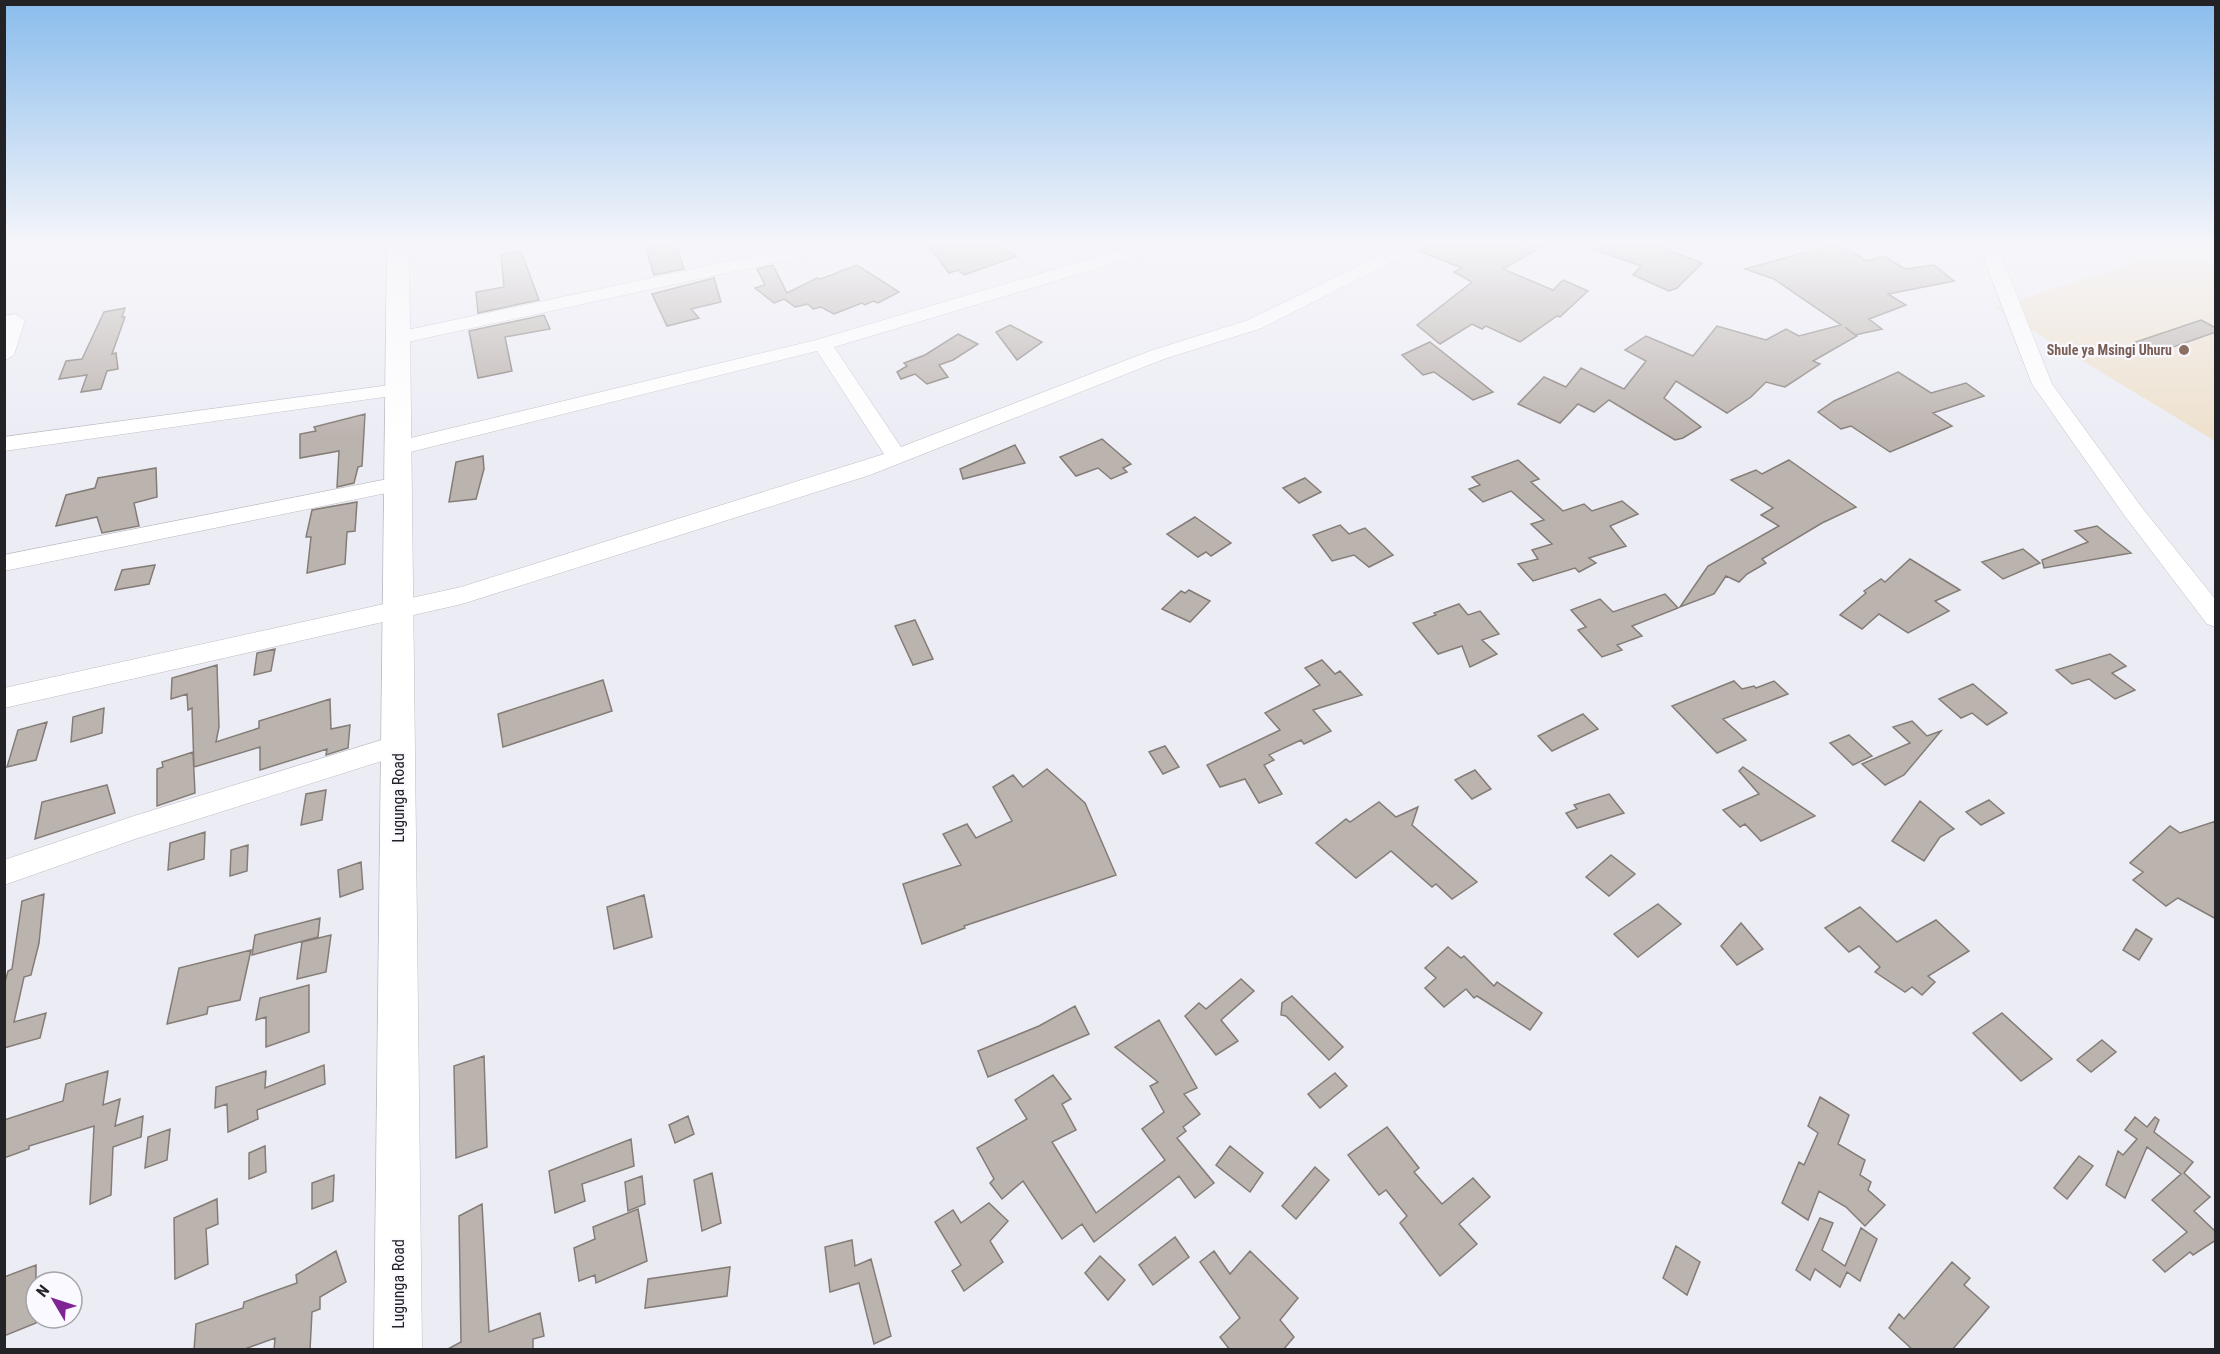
<svg xmlns="http://www.w3.org/2000/svg" width="2220" height="1354" font-family="'Roboto Condensed',sans-serif">
<style>
.education{fill:#eee1cd}
.building{fill:#bbb3ae;stroke:#847c77;stroke-width:1.5}
.lines{fill:none;stroke-linecap:round;stroke-linejoin:round}
.minor-casing{stroke:#bcbcc5;stroke-width:1}
.tertiary-casing{stroke:#bcbcc5;stroke-width:1}
.minor{fill:#fff;fill-rule:evenodd}
.tertiary{fill:#fff;fill-rule:evenodd}
.education-dot{fill:#8d6e63;stroke:#faf9ff;stroke-width:2}
.labels{text-anchor:middle;stroke-width:4.5;stroke-linejoin:round;paint-order:stroke}
.far-education-label{font-size:14px;font-weight:bold;fill:#785e54;stroke:#faf9ff;text-anchor:end}
.street-label{font-size:16px;fill:#232226;stroke:#faf9ff}
</style>
<rect width="100%" height="100%" fill="#ececf5"/>
<path class="education" d="M2184,246h31v195l-220,-133z"/>
<path class="building" d="M645,246h32l7,23 -30,6z
M929,246h70l18,10 -53,19 -6,-5 -9,3z
M1425,246h118l-40,23 50,21 10,-10 25,11 -28,26 -3,-1 -37,26 -34,-16 -4,3 -10,-5 -32,20 -23,-19 55,-43 -18,-10 8,-4 -43,-17z
M1593,246h65l44,17 -25,25 -8,3 -36,-16 8,-9 -48,-17z
M1828,246h14l25,15 17,-5 21,13 29,-4 20,16 -66,13 18,11 -37,14 13,10 -27,6 -10,-8 12,9 -44,25 7,3 -35,23 -19,-5 -15,15 -24,16 -51,-32 -12,17 37,29 -18,11 -8,2 -66,-40 -15,12 -16,-8 -18,19 -42,-19 26,-27 22,10 15,-19 43,21 22,-28 -21,-11 21,-14 47,20 24,-30 49,14 20,-11 13,7 42,-11 -67,-46 -29,-10z
M521,251l18,49 -61,13 -2,-21 28,-5 -3,-32z
M773,265l14,28 30,-15 4,1 36,-14 42,27 -21,11 -5,-2 -8,4 -3,-2 -28,11 -13,-7 -8,2 -5,-5 -13,3 -11,-8 -10,4 -19,-15 10,-3 -8,-16z
M714,278l7,24 -30,7 8,9 -32,8 -15,-32z
M125,308l-3,9h3l-13,37 4,-1 2,16 -11,2 -6,18 -20,3 6,-17 -28,4 7,-18 16,-2 22,-47z
M544,315l6,14 -45,8 7,34 -34,7 -9,-47z
M2201,320l15,8v4l-63,22 -20,-11z
M1010,325l32,17 -25,18 -21,-28z
M958,334l20,10 -25,16 -14,5 9,12 -21,7 -12,-10 -14,5 -4,-7 10,-6 -3,-3 21,-8z
M1430,342l63,50 -20,8 -39,-28 -11,3 -21,-20z
M1898,372l33,21 35,-10 18,13 -51,17 19,13 -62,26 -39,-26 -10,3 -23,-17 16,-11z
M365,414l-3,52 -4,1 -4,16 -17,4 2,-36 -39,7v-24l16,-3 -2,-4z
M1102,439l29,25 -8,4 4,4 -16,7 -13,-11 -22,8 -16,-19z
M1015,445l10,18 -62,16 -3,-10z
M483,456l1,13 -8,30 -27,3 7,-40z
M1518,460l21,19 -8,3 32,29 21,-7 8,7 30,-10 16,13 -28,12 16,20 -37,12 7,5 -17,9 -4,-4 -42,13 -15,-17 20,-5 -6,-9 20,-6 -21,-20 13,-4 -33,-29 -28,11 -14,-13 11,-4 -8,-8z
M1789,460l67,47 -34,16 -60,36 4,4 -19,11 -8,8 -13,-6 -12,18 -34,13 28,-41 71,-40 -18,-11 12,-7 -42,-28 25,-10 6,4z
M156,468l1,29 -23,6 5,23 -37,7 -5,-16 -41,9 10,-31 29,-7 3,-10z
M1305,478l16,14 -22,11 -16,-15z
M357,502l-2,29 -8,1 -2,32 -38,9 4,-36h-5l6,-27z
M1195,517l36,26 -20,13 -5,-4 -8,5 -31,-23z
M1340,525l9,9 16,-6 28,27 -24,12 -15,-12 -22,6 -19,-26z
M2097,526l34,27 -87,15 -2,-8 46,-18 -13,-11z
M2023,549l17,14 -37,16 -21,-17z
M1910,559l50,31 -25,11 14,10 -41,22 -29,-19 -17,15 -22,-14 26,-22 -2,-2 17,-12 4,3z
M155,565l-6,19 -34,6 7,-20z
M1189,590l21,11 -20,21 -28,-13 19,-18 4,2z
M1665,594l13,14 -46,18 10,10 -25,9 5,5 -20,7 -24,-27 8,-3 -15,-17 29,-11 13,13z
M1459,604l9,11 12,-4 19,23 -17,6 15,14 -27,13 -8,-21 -24,8 -25,-31 23,-8 -2,-2z
M915,620l18,39 -20,6 -18,-39z
M275,649l-4,22 -17,4 3,-22z
M2110,654l16,12 -14,7 23,17 -20,9 -26,-20 -17,5 -16,-14z
M1322,660l13,14 5,-3 22,24 -49,15 18,21 -27,13 -3,-4 -32,15 5,5 -10,5 18,29 -23,9 -14,-24 -25,8 -13,-22 73,-35 -15,-17 55,-28 -15,-17z
M217,665l2,62 -3,15 43,-14v-7l71,-22 1,30 19,-4 -2,23 -22,7 1,-6 -67,21v-23l-66,20 -2,-59 -4,2 -1,-16 -16,5 1,-21z
M603,680l9,31 -109,36 -5,-33z
M1734,681l8,8 12,-3 2,2 18,-7 14,13 -65,25 23,21 -29,13 -45,-47z
M1973,684l34,29 -20,12 -15,-12 -11,5 -22,-19z
M104,708l-2,25 -31,9 2,-25z
M1583,714l15,15 -46,22 -14,-15z
M1912,721l15,15 14,-5 -37,44 -19,10 -23,-21 48,-21 -17,-16z
M47,722l-11,38 -29,7 11,-37z
M1849,735l23,21 -19,9 -23,-22z
M1165,746l14,21 -16,7 -14,-22z
M193,752l2,41 -38,13v-37l6,-2 -1,-5z
M1743,767l72,49 -54,25 -16,-17 -5,3 -17,-17 36,-16 -20,-23z
M1047,769l38,34 31,72 -152,51 1,2 -43,16 -19,-60 58,-19 -18,-31 24,-10 9,14 36,-17 -19,-34 20,-12 10,12z
M1475,770l16,19 -19,10 -17,-19z
M107,785l8,28 -80,26 7,-37z
M326,790l-4,30 -21,5 5,-31z
M1609,794l15,19 -47,15 -11,-15 11,-4 -3,-4z
M1989,800l15,13 -23,12 -15,-13z
M1920,801l34,28 -14,8 -16,24 -32,-20z
M1379,802l17,15 22,-10 -6,18 65,57 -25,17 -16,-15 -4,3 -41,-36 -35,27 -40,-35 30,-24 4,3z
M2216,821v98l-38,-21 -12,8 -33,-26 10,-8 -13,-9 40,-37 10,7z
M205,832l-1,27 -36,11 2,-27z
M248,845l-1,26 -17,5 1,-26z
M1611,855l24,19 -26,22 -23,-19z
M361,862l2,27 -23,8 -2,-27z
M44,894l-5,49 -8,32 -7,2 -10,45 32,-9 -6,25 -36,10v-62l4,-15 4,-2 10,-68z
M644,895l8,42 -38,12 -7,-42z
M1658,904l23,20 -43,33 -24,-23z
M1860,907l37,35 39,-22 33,31 -41,25 7,6 -13,13 -10,-8 -7,5 -30,-20 5,-5 -21,-21 -10,6 -24,-24z
M320,918l-2,19 -66,18 3,-20z
M1741,923l22,26 -26,16 -16,-19z
M2136,929l16,10 -13,21 -16,-10z
M331,935l-5,37 -29,7 5,-37z
M1448,947l13,11 3,-2 30,30 3,-4 45,31 -12,17 -53,-34 -3,2 -8,-9 -22,18 -19,-19 11,-10 -11,-10z
M251,950l-11,50 -32,7 -1,7 -40,10 12,-56z
M1241,979l13,12 -33,29 17,21 -22,14 -31,-39 14,-13 7,6z
M309,985v47l-43,15v-30l-10,3 4,-22z
M1292,996l51,51 -14,13 -43,-44 -5,-1 1,-12z
M1075,1006l14,28 -101,43 -10,-26 61,-25z
M2002,1013l50,46 -31,22 -48,-48z
M1159,1020l38,68 -13,6 16,20 -17,13 3,4 -9,7 37,45 -19,15 -16,-22 -85,66 -12,-18 -20,15 -39,-58 -21,18 -12,-16 4,-4 -17,-31 50,-29 -12,-19 38,-25 18,24 -9,5 14,26 -24,12 44,71 69,-53 -23,-31 22,-17 -14,-26 8,-4 -43,-35z
M2102,1040l14,12 -25,20 -14,-12z
M484,1056l3,91 -31,11 -2,-92z
M324,1065l1,19 -68,26 1,9 -30,13 -1,-28 -12,4 1,-21 50,-16 -1,17z
M108,1071l-5,34 17,-6 -5,27 28,-10 -2,21 -28,10 -2,48 -21,9 4,-78 -65,20v3l-25,9v-38l59,-19 3,-17z
M1335,1073l12,13 -27,22 -12,-14z
M1820,1097l29,18 -11,29 27,16 -5,15 11,7 -3,8 17,15 -20,21 -19,-19 -27,-16 -11,29 -26,-17 17,-41 5,3 14,-32 -10,-7z
M688,1116l6,18 -19,9 -6,-18z
M2135,1117l12,10 8,-10 4,3 -5,12 39,30 -9,11 26,24 -16,14 22,21v8l-23,15 -3,-3 -25,20 -12,-12 34,-28 -35,-32 29,-26 -34,-27 -22,51 -19,-13 12,-34 5,4 14,-16 -12,-9z
M1387,1127l32,41 -5,4 28,32 31,-26 17,19 -31,27 18,20 -37,32 -40,-53 7,-7 -21,-26 -7,5 -31,-40z
M170,1129l-3,31 -22,8 3,-31z
M631,1139l3,27 -52,18 3,17 -30,12 -6,-42z
M265,1146l1,26 -17,7v-26z
M1230,1146l33,27 -13,19 -34,-27z
M2079,1156l14,10 -26,33 -13,-11z
M1315,1167l14,13 -33,39 -14,-13z
M712,1173l9,50 -19,8 -8,-51z
M334,1175l-1,26 -21,8v-26z
M642,1176l3,28 -17,7 -3,-29z
M217,1199l1,25 -12,5 2,35 -33,15 -1,-61z
M989,1203l19,18 -18,20 13,21 -39,29 -12,-20 9,-6 -26,-43 18,-12 8,13z
M482,1204l7,128 51,-19 4,23 -11,3v11h-87l15,-8 -2,-126z
M638,1209l9,52 -51,22 -1,-8 -16,6 -5,-33 21,-9 -2,-12z
M1820,1218l13,5 -11,27 23,16 16,-38 16,11 -17,42 -13,-9 -7,15 -25,-18 -5,11 -14,-10z
M1175,1237l14,20 -36,28 -14,-20z
M852,1240l3,26 16,-7 20,77 -17,8 -15,-61 -29,9 -5,-45z
M1676,1246l24,16 -13,33 -24,-17z
M336,1251l10,31 -26,15v12l-8,3 -2,38h-36l1,-12 -33,12h-48l2,-26 47,-16 1,-6 53,-19 -1,-8z
M1214,1251l16,23 20,-23 48,47 -18,22 14,17 -11,13h-53l-10,-13 20,-19 -40,-56z
M1100,1256l25,24 -17,20 -23,-27z
M1952,1262l18,16 -6,7 25,22 -37,43h-39l-24,-22 10,-14 5,5z
M36,1265v58l-32,13v-59z
M730,1267l-3,29 -82,12 3,-29z"/>
<g class="lines">
<defs>
<path id="minor" d="M801,246h36l-9,5 -430,93 -10,-6 10,-6z
M1133,246h30l-3,4 -326,97 67,100 249,-96 98,-31 151,-74h24l-161,82 -98,31 -294,116 -408,129 -458,104v-20l457,-101 423,-133 -67,-103 -419,104 -8,-2 -3,-5 3,-5 426,-103z
M1979,246h18l55,138 88,121 76,95v27l-9,-3 -83,-109 -92,-131z
M15,314l10,6 -11,35 -10,6v-45z
M398,384l7,2 3,4 -3,4 -401,57v-14z
M398,477l8,2 3,5 -3,5 -402,82v-16z
M398,735l9,4 4,7 -4,7 -272,86 -131,46v-25l130,-44z"/>
<path id="tertiary" d="M387,246h22l13,1104h-48z"/>
</defs>
<use href="#minor" class="minor-casing"/>
<use href="#tertiary" class="tertiary-casing"/>
<use href="#minor" class="minor"/>
<use href="#tertiary" class="tertiary"/>
</g>
<linearGradient id="sky" x2="0" y2="1"><stop stop-color="#89bcec"/><stop offset="0.56" stop-color="#f6f6fa"/><stop offset="1" stop-color="#f6f6fa" stop-opacity="0"/></linearGradient>
<rect width="2220" height="436" fill="url(#sky)"/>
<circle class="education-dot" cx="2184" cy="350" r="6"/>
<g class="labels">
<g class="far-education-label">
<text x="2172" y="355">Shule ya Msingi Uhuru</text>
</g>
<g class="street-label">
<text transform="translate(398 798) rotate(-90)" y="6">Lugunga Road</text>
<text transform="translate(398 1284) rotate(-90)" y="6">Lugunga Road</text>
</g>
</g>
<rect width="2220" height="1354" fill="none" stroke="#232226" stroke-width="12"/>
<g transform="translate(54 1300) rotate(309)"><circle r="28" fill="#faf9ff" stroke="#a4a3a8" stroke-width="1.5"/>
<path d="M0-4.5L10 22L0 15L-10 22Z" fill="#802694"/>
<text y="-9" font-size="16" font-weight="bold" text-anchor="middle" fill="#232226">N</text>
</g>
</svg>
